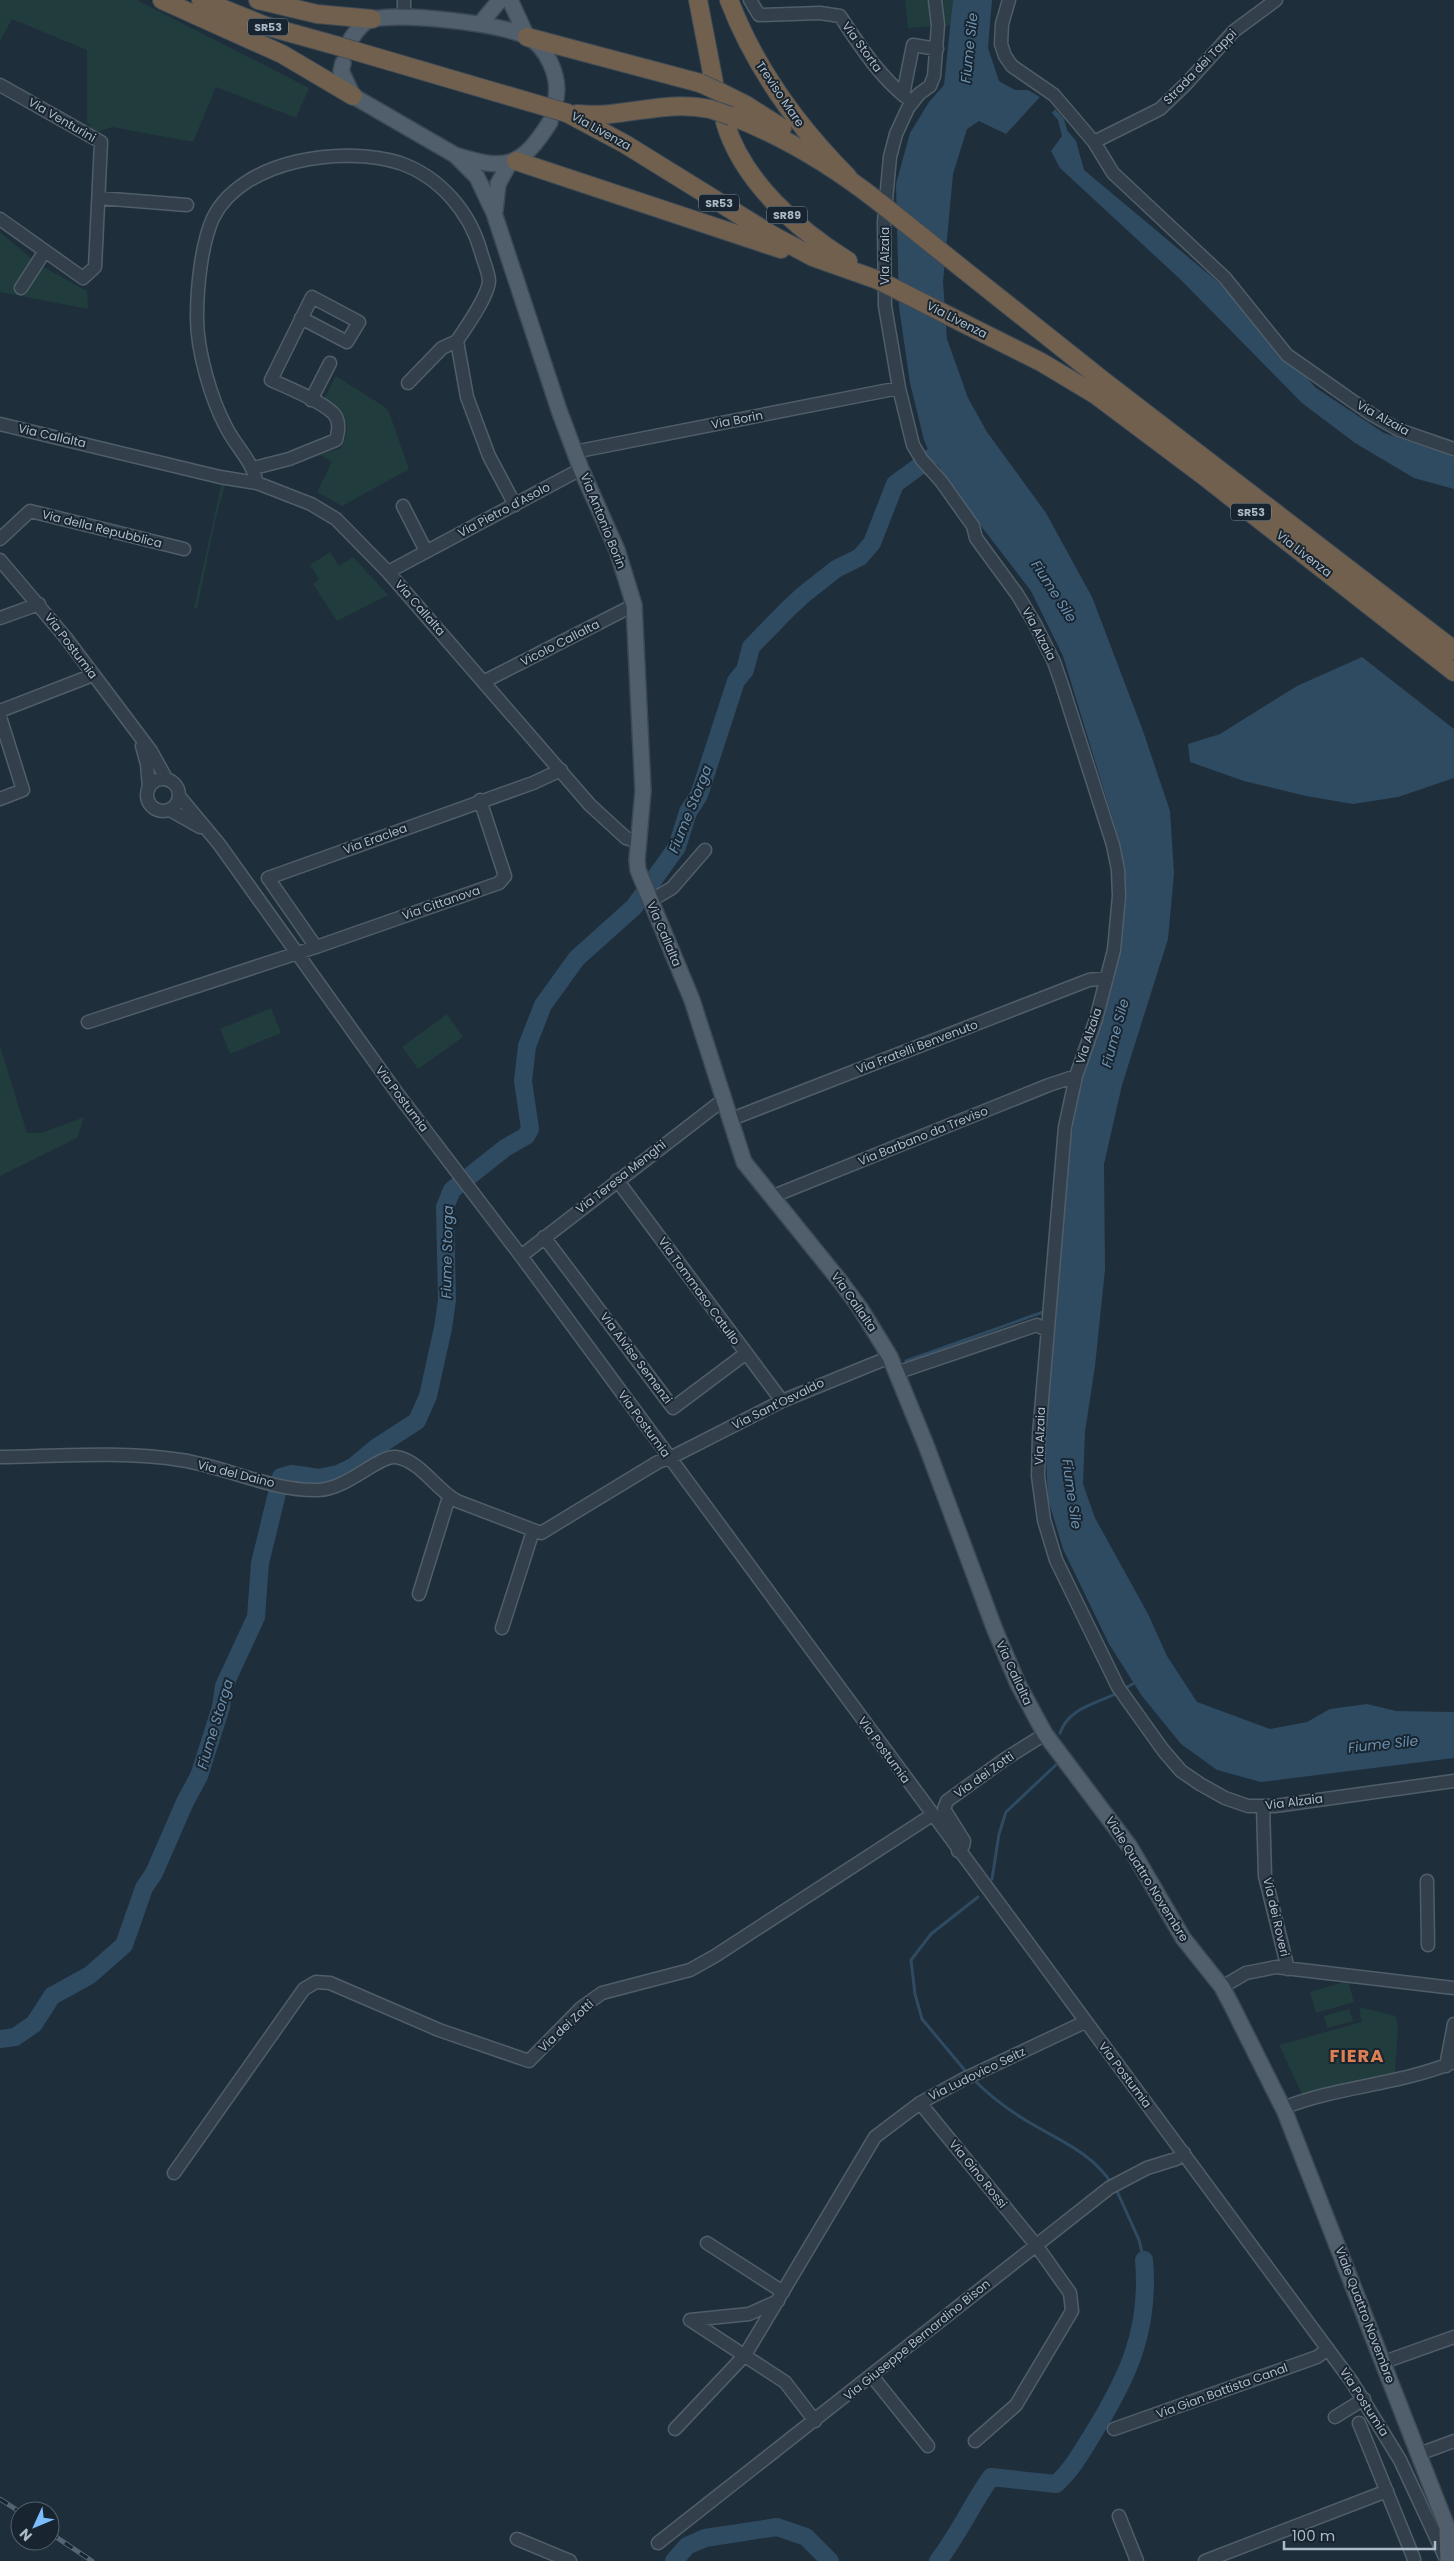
<svg xmlns="http://www.w3.org/2000/svg" width="1454" height="2561" font-family="Poppins,sans-serif">
<style>
.green{fill:#213c3c}
.water{fill:#2f4b62}
.lines{fill:none;stroke-linecap:round;stroke-linejoin:round}
.stream{stroke:#2f4b62;stroke-width:3}
.river{stroke:#2f4b62;stroke-width:18}
.minor-casing{stroke:#505e69;stroke-width:15}
.major-casing{stroke:#3c4955;stroke-width:18}
.highway-casing{stroke:#3d4b56;stroke-width:20}
.minor{stroke:#33404b;stroke-width:12}
.major{stroke:#505f6b;stroke-width:15}
.highway{stroke:#72604f;stroke-width:18}
.rail-casing{stroke:#546473;stroke-width:5}
.rail{stroke:#182530;stroke-width:3;stroke-dasharray:9;stroke-linecap:butt}
.highway-bridge-casing{stroke:#3d4b56;stroke-width:20;stroke-linecap:butt}
.highway-bridge{stroke:#72604f;stroke-width:18}
.labels{text-anchor:middle;stroke-width:4;stroke-linejoin:round;paint-order:stroke}
.shield{fill:#182530;stroke:#808e9a;stroke-width:1}
.shield-label{font-size:11px;font-weight:bold;fill:#adbbc8}
.street-label{font-size:12px;fill:#adbbc8;stroke:#182530}
.water-label{font-size:14px;font-style:italic;fill:#6b90ae;stroke:#182530}
.district-label{font-size:18px;font-weight:bold;letter-spacing:1px;fill:#de7f52;stroke:#182530}
</style>
<rect width="100%" height="100%" fill="#1f2e3b"/>
<path class="green" d="M0,0h137l172,88 -13,30 -80,-31 -23,55 -81,-15 -20,7 -2,-10 -3,-1v-73l-75,-31 -12,22z
M905,0h48l-2,25 -43,3z
M0,232l38,32 49,27 1,18 -88,-17z
M336,376l49,31 4,5 20,57 -67,37 -25,-14 15,-30 -12,-7 21,-7c13,-26 3,-34 -18,-47z
M223,477l4,1 -12,43 -18,88 -3,-1z
M330,552l9,14 14,-9 35,38 -51,26 -24,-37 6,-5 -9,-14z
M271,1008l10,25 -51,21 -10,-25z
M447,1014l16,23 -45,32 -16,-22z
M0,1046l27,87h15l42,-16 -7,21 -77,38z
M1348,1981l6,21 -38,11 -6,-21z
M1359,2007l37,9 2,13 -3,44 -93,21 -23,-49 83,-23z
M1349,2009l4,12 -26,7 -3,-12z"/>
<path class="water" d="M953,0h39l-4,48 11,33 16,9h13l12,7 -34,37 -27,-13 -12,8 -14,45 -10,108 4,57 21,59 19,34 59,81 46,84 51,134 27,80 4,62 -6,66 -46,146 -18,79 1,106 -10,96 -10,66 -2,52 12,34 53,96 19,42 30,46 73,27 37,-7 23,-13 37,-5 29,7 58,1v46l-193,24 -44,-12 -36,-26 -39,-48 -33,-52 -46,-95 -15,-50 -3,-61 23,-270 8,-72 47,-183 -3,-70 -57,-187 -32,-65 -53,-69 -48,-68 -6,-14 -14,-57 -11,-76 -3,-123 14,-51 19,-31 15,-17z
M1055,109l9,10 3,11 9,11 8,29 134,112 98,106 68,45 70,23v33l-40,-11 -59,-35 -53,-40 -121,-123 -121,-112 -9,-17 11,-15 -4,-16 -6,-7z
M1362,657l92,72v49l-56,19 -45,7 -47,-8 -62,-15 -54,-19 -2,-18 32,-10 77,-48z"/>
<g class="lines">
<path class="stream" d="M906,1361l140,-50
M1124,1689l12,-7
M1060,1733c9,-26 37,-29 59,-41
M992,1879l7,-45 7,-22 53,-50
M968,2074l-46,-55 -7,-25 -4,-34 20,-26 47,-37
M973,2079c16,16 38,33 59,45 29,17 61,30 80,60
M1116,2189l23,51 5,20"/>
<path class="river" d="M0,2039l15,-2 19,-13 18,-28 38,-21 34,-30 20,-57 10,-15 31,-71 14,-26 22,-69 3,-21 32,-69 4,-54 21,-86 11,-3 27,4 19,-4 15,-7 24,-20 40,-26 11,-25 15,-68 4,-28 -2,-93 7,-17 53,-42 21,-12 4,-7 -7,-48 4,-35 16,-41 34,-47 57,-51 43,-60 11,-35 11,-17 37,-114 9,-11 6,-23 36,-37 16,-15 33,-26 24,-12 12,-14 23,-59 56,-41
M674,2561l13,-15 18,-8 72,-11 29,10 24,24
M938,2561c20,-26 34,-57 53,-84l65,7c17,-15 26,-33 38,-52 35,-57 56,-103 50,-172"/>
<defs>
<path id="minor" d="M404,0v18
M750,0l9,15 61,-2 20,3c21,32 41,63 72,86
M935,0l3,25 -4,51 -4,10 -11,8 -11,14 -12,26 -6,23 -6,65 1,84 14,82 14,57 9,15 19,21 32,45 3,12 41,56 18,30 19,38 8,23 51,160 5,25 1,26 -5,54 -18,69 -20,57 -11,51 -26,308 -1,41 6,44 12,40 62,127 45,63 18,21 19,13 25,14 23,8h27l179,-25
M1009,0l-7,24 -1,20 4,12 7,10 42,29 40,47 19,31 112,105 62,77 84,59 28,16 55,19
M0,85l101,57 -6,125 -12,11 -83,-59
M903,95l10,-50 24,4
M1094,142l66,-33 26,-25 48,-53 42,-31
M99,198l88,7
M21,288l24,-37
M408,383l34,-35 15,-7
M311,400l19,-37
M0,424l220,53 37,6 54,21 25,15 52,53 202,233 36,33 13,4
M574,452l325,-64
M254,468l35,-9 47,-19c2,-8 4,-15 0,-23 -7,-13 -50,-30 -65,-37l41,-83 47,25 -12,20 -46,-24
M257,483c-5,-23 -21,-36 -31,-56 -15,-28 -29,-76 -29,-109 0,-30 4,-73 16,-100 29,-59 131,-73 187,-55 40,14 70,49 81,89 2,8 8,21 8,29 -1,16 -23,46 -32,60l10,56 22,59 26,49
M403,506l23,45
M0,539l30,-28 154,38
M0,560l66,78 85,113 16,29
M388,572l193,-103
M0,618l39,-14
M485,681l149,-76
M0,711l93,-36
M0,717l23,73 -23,9
M142,746l5,18 2,24
M147 795a16 16 0 1 1 32 0a16 16 0 1 1-32 0Z
M179,796l40,48 178,249 124,163 831,1126 48,78 46,99
M170,810l30,17
M650,901l22,-13 33,-38
M316,947l-48,-69 265,-95 28,-13
M88,1022l228,-75 183,-64 6,-7 -25,-76
M729,1120l360,-140 18,-2
M617,1180l165,221
M771,1197l278,-112 27,-9
M544,1237l129,171 72,-54
M521,1256l202,-156
M896,1373l141,-48 9,5
M0,1457c60,-1 122,-6 181,3 46,7 90,31 137,30 30,-1 60,-35 78,-33 25,4 40,33 61,44l84,32 117,-71 12,-4 112,-57 108,-44
M419,1594l30,-97
M502,1628l31,-97
M1263,1806l2,70 23,93
M958,1851l5,-5 1,-5 -20,-32 3,-8 58,-42 40,-25
M1427,1881l1,64
M1222,1987l24,-14 30,-6 178,21
M1446,2066l8,-42
M920,2103l116,142 34,48 2,18 -56,94 -41,36
M1283,2108c55,-22 116,-23 171,-46
M174,2173l130,-184 12,-7 14,1 109,47 90,31 52,-53 21,-15 88,-23 25,-14 217,-141
M707,2243l76,49
M690,2320l95,62 30,39
M690,2320l59,-6 29,-13
M1384,2362l70,-25
M872,2376l56,70
M1335,2417l29,-18
M1359,2423l55,136
M675,2429l70,-74 130,-218 45,-34 42,-23 123,-58
M1114,2429l203,-72 11,-8
M1419,2454l35,-13
M1119,2516l18,45
M517,2539l53,22
M658,2543l451,-355 38,-20 29,-9 8,-6
M1205,2561l182,-70"/>
<path id="major" d="M510,0l17,37
M480,24l20,-24
M351,39c5,-8 12,-18 22,-20 32,-6 123,4 153,17 21,10 34,41 30,62
M343,63l-2,8 12,25 102,59c51,16 66,13 95,-33
M455,155l22,22 17,36 66,200 21,56 36,81 17,55 9,186 -6,69 1,10 54,130 52,162 96,119 20,27 21,34 9,15 36,88 69,185 23,54 27,50 85,113 53,91 39,49 9,17 54,108 169,433
M495,211l3,-27 11,-20
M1447,2532l1,29"/>
<path id="highway" d="M162,0l120,54 71,42
M201,0l65,26 72,20
M258,0l59,14 55,5
M698,0l16,83
M729,0c26,68 68,126 119,177
M527,37l173,46
M722,93l24,12 36,23
M567,113l58,31 147,91 41,22 65,23
M577,114c47,5 86,-15 133,-5
M731,116c55,21 102,50 148,86
M725,122c17,59 73,108 123,139
M516,161l265,88
M964,270l141,112 349,268
M965,324l76,38 55,33 108,81 250,196"/>
</defs>
<use href="#minor" class="minor-casing"/>
<use href="#major" class="major-casing"/>
<use href="#highway" class="highway-casing"/>
<use href="#minor" class="minor"/>
<use href="#major" class="major"/>
<use href="#highway" class="highway"/>
<defs>
<path id="rail" d="M0,2499l20,13
M50,2533l42,28"/>
</defs>
<use href="#rail" class="rail-casing"/>
<use href="#rail" class="rail"/>
<defs>
<path id="highway-bridge" d="M338,46l229,67
M700,83l22,10
M710,109l21,7
M879,202l85,68
M878,280l87,44"/>
</defs>
<use href="#highway-bridge" class="highway-bridge-casing"/>
<use href="#highway-bridge" class="highway-bridge"/>
</g>
<g class="labels">
<g class="shield">
<rect x="248" y="18.5" width="40" height="17" rx="4"/>
<rect x="699" y="194.5" width="40" height="17" rx="4"/>
<rect x="767" y="206.5" width="40" height="17" rx="4"/>
<rect x="1231" y="503.5" width="40" height="17" rx="4"/>
</g>
<g class="shield-label">
<text x="268" y="31">SR53</text>
<text x="719" y="207">SR53</text>
<text x="787" y="219">SR89</text>
<text x="1251" y="516">SR53</text>
</g>
<g class="street-label">
<text transform="translate(862 47) rotate(54)" y="4">Via Storta</text>
<text transform="translate(1200 67) rotate(-46)" y="4">Strada dei Tappi</text>
<text transform="translate(780 94) rotate(56)" y="4">Treviso Mare</text>
<text transform="translate(62 120) rotate(30)" y="4">Via Venturini</text>
<text transform="translate(601 131) rotate(29)" y="4">Via Livenza</text>
<text transform="translate(885 256) rotate(-90)" y="4">Via Alzaia</text>
<text transform="translate(957 320) rotate(27)" y="4">Via Livenza</text>
<text transform="translate(1383 418) rotate(29)" y="4">Via Alzaia</text>
<text transform="translate(737 420) rotate(-11)" y="4">Via Borin</text>
<text transform="translate(52 436) rotate(13)" y="4">Via Callalta</text>
<text transform="translate(504 510) rotate(-28)" y="4">Via Pietro d'Asolo</text>
<text transform="translate(603 521) rotate(68)" y="4">Via Antonio Borin</text>
<text transform="translate(102 529) rotate(14)" y="4">Via della Repubblica</text>
<text transform="translate(1304 554) rotate(38)" y="4">Via Livenza</text>
<text transform="translate(420 608) rotate(49)" y="4">Via Callalta</text>
<text transform="translate(1039 634) rotate(62)" y="4">Via Alzaia</text>
<text transform="translate(560 643) rotate(-27)" y="4">Vicolo Callalta</text>
<text transform="translate(71 646) rotate(53)" y="4">Via Postumia</text>
<text transform="translate(375 839) rotate(-20)" y="4">Via Eraclea</text>
<text transform="translate(441 903) rotate(-19)" y="4">Via Cittanova</text>
<text transform="translate(664 934) rotate(67)" y="4">Via Callalta</text>
<text transform="translate(1089 1036) rotate(-72)" y="4">Via Alzaia</text>
<text transform="translate(917 1047) rotate(-21)" y="4">Via Fratelli Benvenuto</text>
<text transform="translate(402 1099) rotate(53)" y="4">Via Postumia</text>
<text transform="translate(923 1136) rotate(-22)" y="4">Via Barbano da Treviso</text>
<text transform="translate(621 1177) rotate(-38)" y="4">Via Teresa Menghi</text>
<text transform="translate(699 1291) rotate(54)" y="4">Via Tommaso Catullo</text>
<text transform="translate(854 1302) rotate(55)" y="4">Via Callalta</text>
<text transform="translate(636 1358) rotate(53)" y="4">Via Alvise Semenzi</text>
<text transform="translate(778 1404) rotate(-26)" y="4">Via Sant'Osvaldo</text>
<text transform="translate(644 1424) rotate(54)" y="4">Via Postumia</text>
<text transform="translate(1040 1436) rotate(-88)" y="4">Via Alzaia</text>
<text transform="translate(236 1474) rotate(14)" y="4">Via del Daino</text>
<text transform="translate(1014 1673) rotate(65)" y="4">Via Callalta</text>
<text transform="translate(884 1750) rotate(54)" y="4">Via Postumia</text>
<text transform="translate(984 1775) rotate(-35)" y="4">Via dei Zotti</text>
<text transform="translate(1294 1802) rotate(-7)" y="4">Via Alzaia</text>
<text transform="translate(1147 1879) rotate(58)" y="4">Viale Quattro Novembre</text>
<text transform="translate(1276 1917) rotate(77)" y="4">Via dei Roveri</text>
<text transform="translate(566 2026) rotate(-43)" y="4">Via dei Zotti</text>
<text transform="translate(977 2074) rotate(-26)" y="4">Via Ludovico Seitz</text>
<text transform="translate(1125 2075) rotate(53)" y="4">Via Postumia</text>
<text transform="translate(978 2174) rotate(51)" y="4">Via Gino Rossi</text>
<text transform="translate(1365 2315) rotate(69)" y="4">Viale Quattro Novembre</text>
<text transform="translate(917 2340) rotate(-39)" y="4">Via Giuseppe Bernardino Bison</text>
<text transform="translate(1222 2391) rotate(-20)" y="4">Via Gian Battista Canal</text>
<text transform="translate(1364 2402) rotate(57)" y="4">Via Postumia</text>
</g>
<g class="water-label">
<text transform="translate(969 48) rotate(-84)" y="5">Fiume Sile</text>
<text transform="translate(1054 591) rotate(57)" y="5">Fiume Sile</text>
<text transform="translate(690 809) rotate(-68)" y="5">Fiume Storga</text>
<text transform="translate(1115 1033) rotate(-75)" y="5">Fiume Sile</text>
<text transform="translate(447 1252) rotate(-89)" y="5">Fiume Storga</text>
<text transform="translate(1072 1494) rotate(82)" y="5">Fiume Sile</text>
<text transform="translate(215 1724) rotate(-73)" y="5">Fiume Storga</text>
<text transform="translate(1383 1744) rotate(-6)" y="5">Fiume Sile</text>
</g>
<g class="district-label">
<text x="1357" y="2062">FIERA</text>
</g>
</g>
<g transform="translate(35 2526) rotate(226)"><circle r="24" fill="#182530" stroke="#54616d"/>
<path d="M0-4L9 19L0 12L-9 19Z" fill="#7bbdff"/>
<text y="-8" font-size="14" font-weight="bold" text-anchor="middle" fill="#adbbc8">N</text>
</g>
<path d="M1284 2541v8h151v-8" fill="none" stroke="#adbbc8" stroke-width="2.5"/>
<text x="1292" y="2541" font-size="15" fill="#adbbc8" stroke="#182530" stroke-width="4" paint-order="stroke">100 m</text>
</svg>
